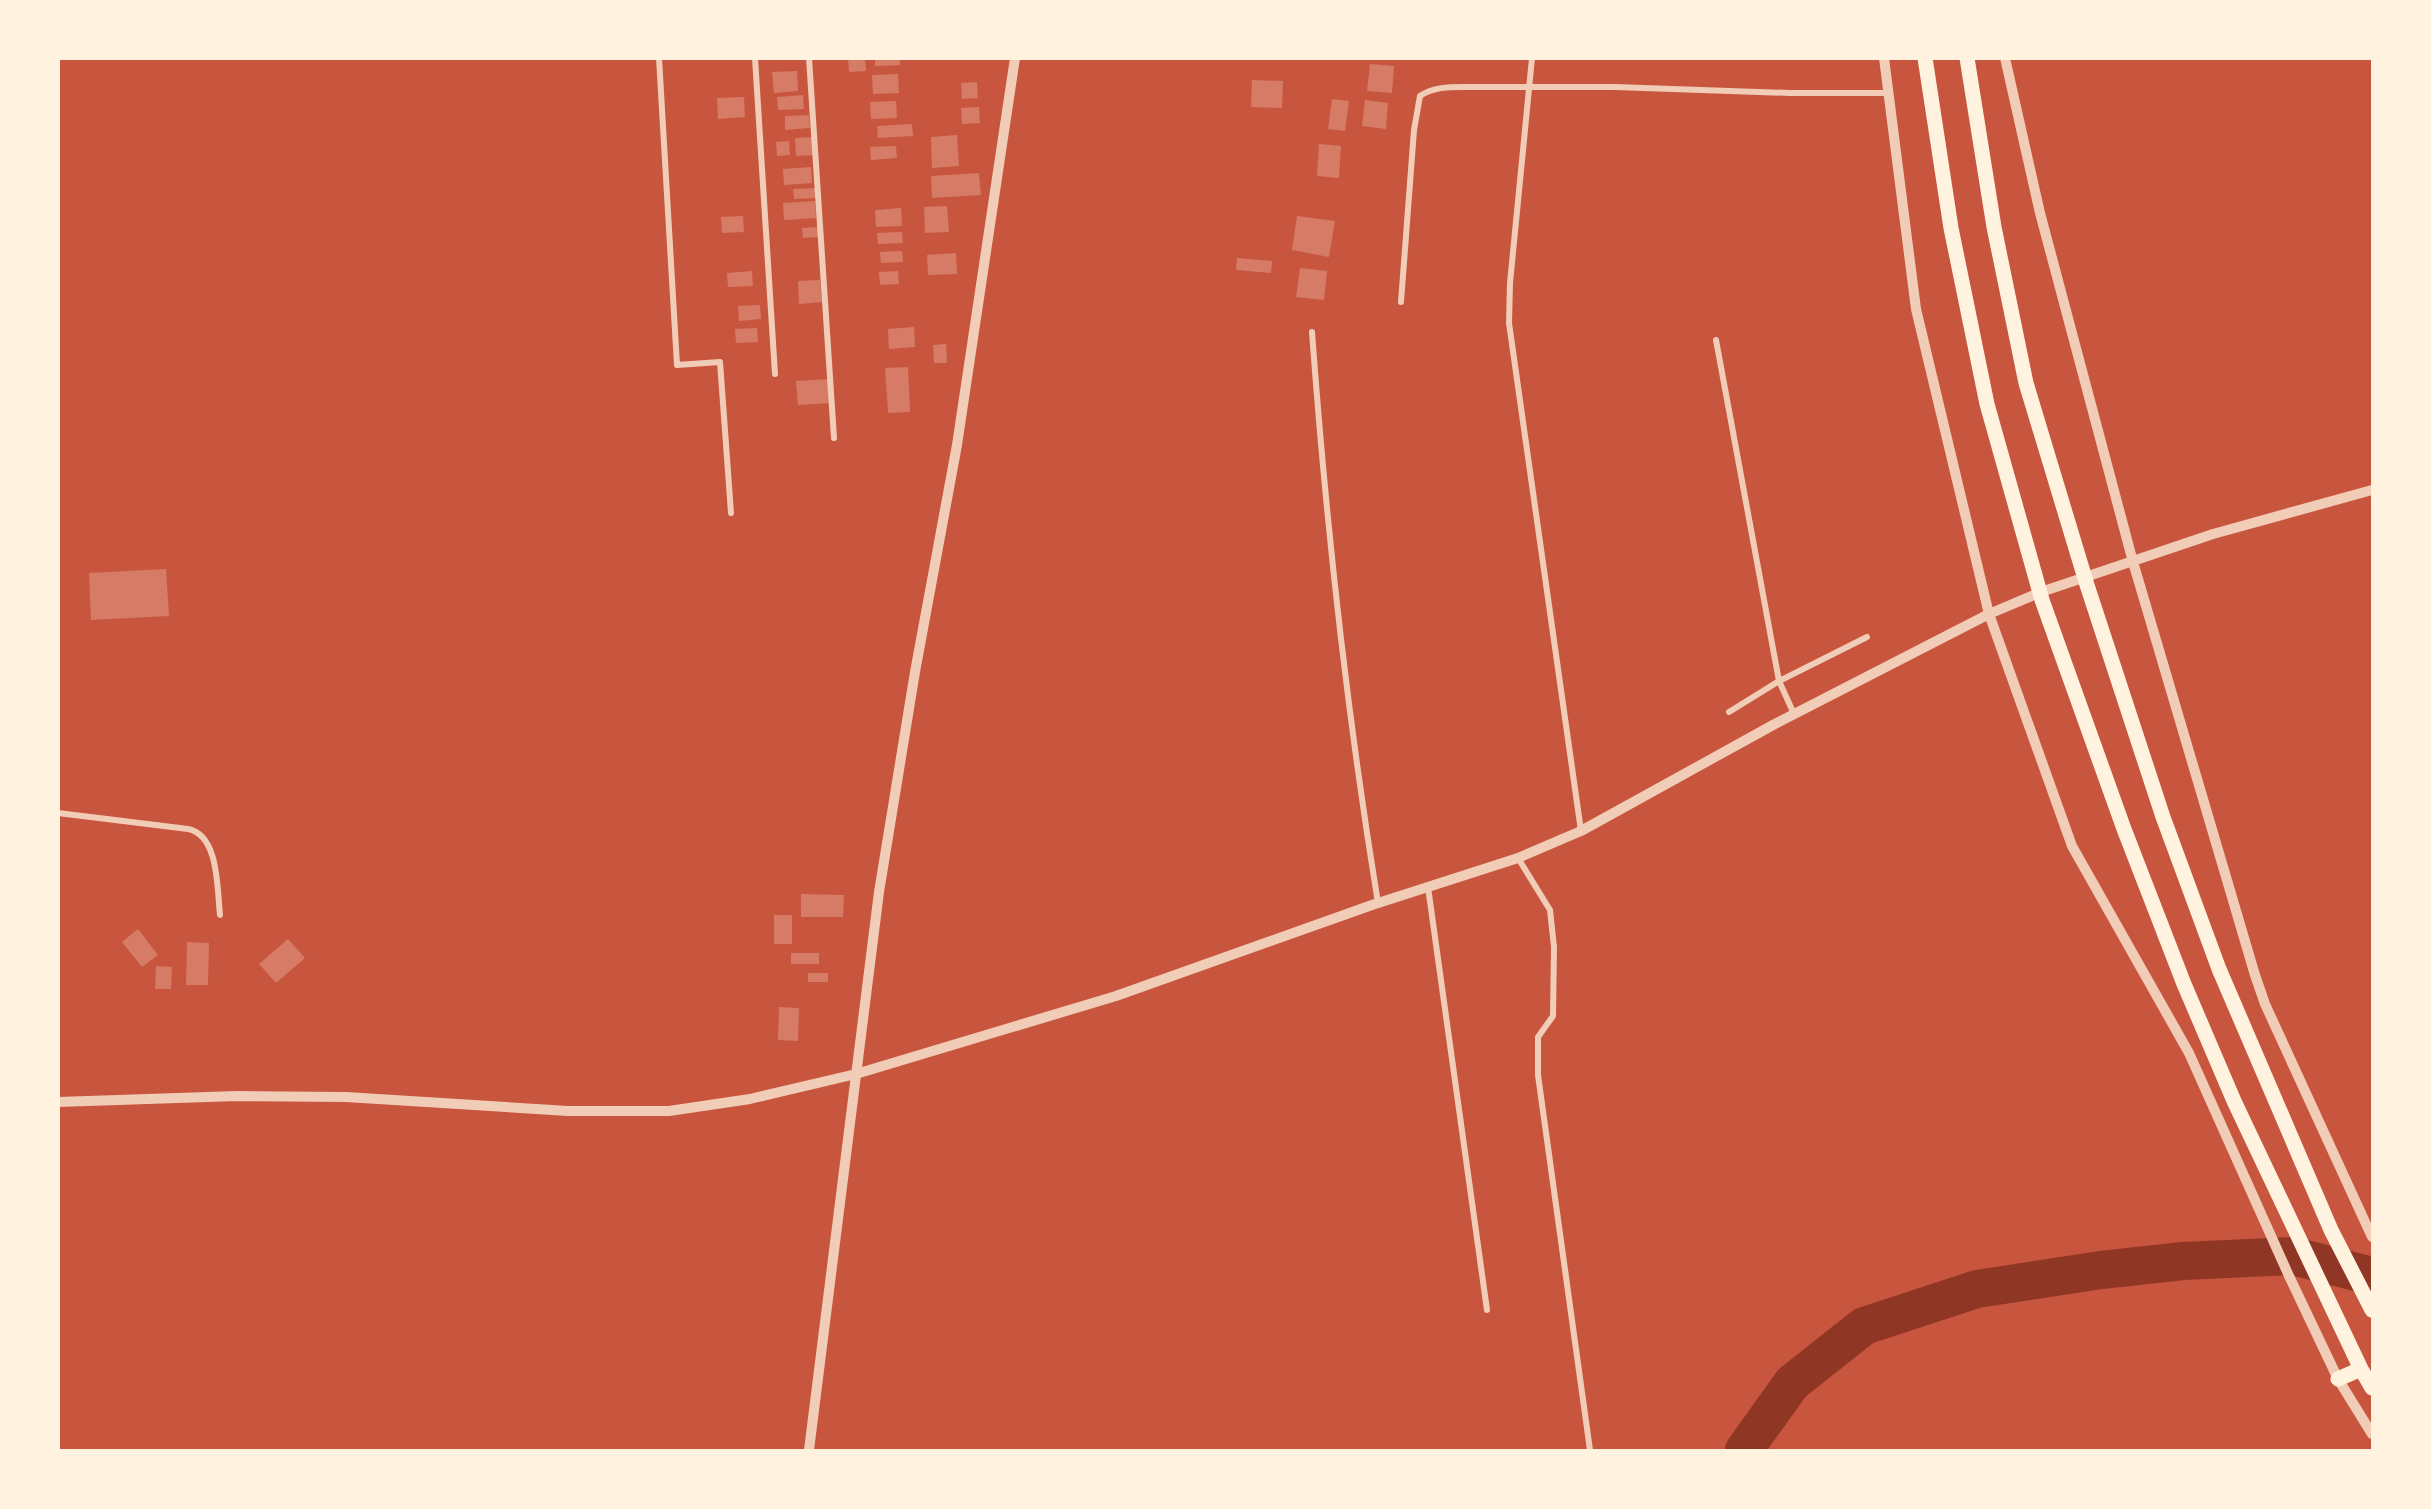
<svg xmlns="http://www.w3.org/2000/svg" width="2431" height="1509" font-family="'Source Sans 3',sans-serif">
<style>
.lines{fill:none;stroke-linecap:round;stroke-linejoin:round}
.river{stroke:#8f3625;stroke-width:38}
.building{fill:#d67c66}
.minor{stroke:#f1ccb7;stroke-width:6}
.tertiary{stroke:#f1ccb7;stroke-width:10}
.trunk{stroke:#fff3e0;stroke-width:15}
</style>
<rect width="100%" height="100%" fill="#c8553d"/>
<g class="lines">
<path class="river" d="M1744,1450l48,-67 72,-57 113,-37 124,-19 82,-9 110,-5 79,20"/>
</g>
<path class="building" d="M848,58h17l1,13 -17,1z
M875,58h25v7l-25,1z
M1370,64l24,2 -2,27 -25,-2z
M797,71l1,20 -24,2 -2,-21z
M898,74l1,19 -26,1 -1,-19z
M1252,80l31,1 -1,27 -31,-1z
M977,82l1,16 -16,1 -1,-16z
M803,95l1,14 -26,1 -1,-13z
M744,97l1,20 -27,2 -1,-21z
M1332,99l17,2 -4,30 -17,-2z
M1365,100l23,3 -2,26 -24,-3z
M896,101l1,17 -26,1 -1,-17z
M979,107l1,16 -18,1 -1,-16z
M809,115l1,13 -25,2v-14z
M912,124l1,12 -35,2 -1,-12z
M957,135l2,31 -27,2 -1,-31z
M813,137l1,18 -18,1 -1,-18z
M789,141l1,14 -13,1 -1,-14z
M1319,144l22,2 -2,32 -22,-2z
M896,146l1,12 -26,2 -1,-13z
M811,167l1,16 -28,2 -1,-16z
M979,173l2,22 -49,3 -1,-22z
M816,188v10l-22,1 -1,-10z
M815,201l1,17 -32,2 -1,-17z
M947,206l2,26 -24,1 -1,-26z
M901,208l1,18 -26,1 -1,-17z
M743,216l1,16 -22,1 -1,-16z
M1297,216l38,5 -6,36 -37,-7z
M819,227l1,10 -17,1 -1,-10z
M902,232l1,11 -25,1 -1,-11z
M902,251l1,11 -22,1 -1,-11z
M956,253l1,21 -29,1 -1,-20z
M1237,258l35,3 -1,12 -35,-3z
M1300,268l27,3 -3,29 -28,-3z
M752,271l1,15 -25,1 -1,-14z
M898,271l1,13 -19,1 -1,-13z
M820,280l2,22 -23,2 -1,-23z
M760,305l1,14 -22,2 -1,-15z
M914,327l1,20 -26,2 -1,-20z
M757,328l1,14 -22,1 -1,-14z
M946,344l1,19h-13l-1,-18z
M908,367l2,45 -22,1 -3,-45z
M829,379l2,24 -33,2 -2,-24z
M166,569l3,47 -78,4 -2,-47z
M801,894l43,1 -1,22h-42z
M774,915h18v29h-18z
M138,929l20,26 -16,12 -20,-25z
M288,939l17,19 -29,25 -17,-19z
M187,942l22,1 -1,42h-22z
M791,953h28v11h-28z
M156,966l16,1 -1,22h-16z
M808,973h20v9h-20z
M779,1007l20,1 -1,33 -20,-1z"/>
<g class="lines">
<path class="minor" d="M659,58l18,307 43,-3 11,151
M755,58l20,316
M809,58l25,380
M1532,58l-22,225 -1,40 72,508
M1401,302l13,-172 6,-34c13,-9 29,-9 44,-9h151l175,6h98
M1312,332c14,191 35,382 66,571
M1716,340l63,341 15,33
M1729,712l50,-31 88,-44
M58,813l130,16c31,6 29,59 32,86
M1518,858l32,52 4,37 -1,69 -15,21v38l52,375
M1428,887l59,423"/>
<path class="tertiary" d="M1884,58l32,251 73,305 83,232 117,207 100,223 49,103 34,55
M2005,58l35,155 93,349 122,413 10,29 107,233
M58,1102l179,-6 109,1 222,14h101l81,-12 106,-25 260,-78 256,-91 146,-47 63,-27 192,-106 216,-111 52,-22 172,-58 159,-44
M809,1450l70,-558 36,-220 42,-227 58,-387"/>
<path class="trunk" d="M1925,58l26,170 36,176 55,196 82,229 60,155 50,117 127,268 11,19
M1967,58l27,169 32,156 61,202 76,232 56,152 112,261 41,80
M2338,1379l23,-10"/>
</g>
<rect width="2431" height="1509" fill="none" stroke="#fff3e0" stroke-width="120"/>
</svg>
